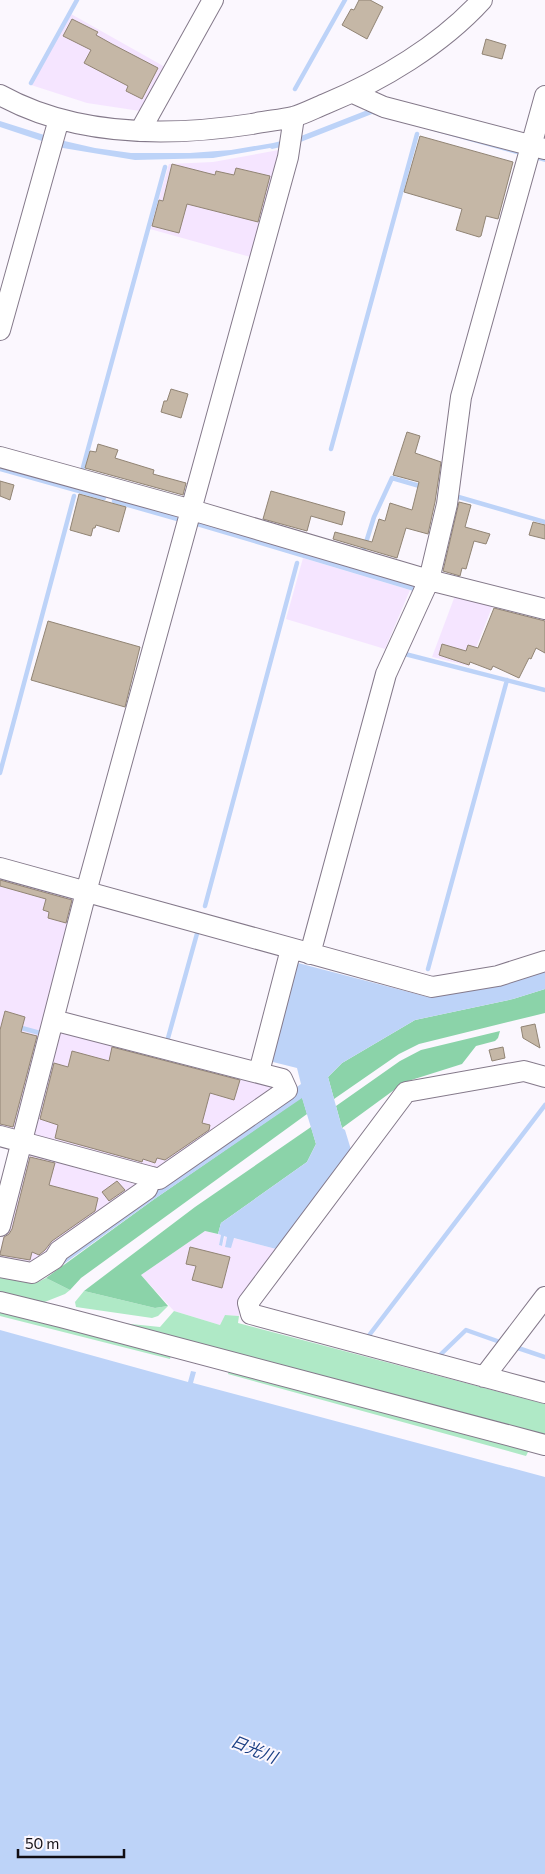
<svg xmlns="http://www.w3.org/2000/svg" width="545" height="1874" font-family="Commissioner,'Noto Sans JP',sans-serif">
<style>
.built{fill:#f5e5ff}
.green{fill:#afe9c6}
.forest{fill:#8bd3a9}
.water{fill:#bdd3f8}
.lines{fill:none;stroke-linecap:round;stroke-linejoin:round}
.stream{stroke:#bdd3f8;stroke-width:4.5}
.building{fill:#c5b7a6;stroke:#918474}
.minor-casing{stroke:#84798a;stroke-width:22}
.minor{stroke:#fff;stroke-width:20}
.labels{text-anchor:middle;stroke-width:4;stroke-linejoin:round;paint-order:stroke}
.water-label{font-size:16px;font-style:italic;fill:#1a3f84;stroke:#fbf7fe}
</style>
<rect width="100%" height="100%" fill="#fbf7fe"/>
<path class="built" d="M71,14l94,53 -25,44 -53,-8 -56,-18z
M284,149l-30,109 -104,-29 19,-65 44,-2z
M303,558l107,32 -25,59 -99,-30z
M456,593l38,9 -25,64 -37,-9z
M0,872l78,22 -64,240 -14,-4z
M58,1025l221,61 -121,89 -131,-37z
M24,1153l118,33 -112,84 -30,-7v-12z
M205,1231l16,4 -2,10 3,1 3,-10 2,1 -2,9 8,-8 47,12 -41,53v13l-14,-1 -5,10 -46,-14 -33,-36z"/>
<path class="green" d="M0,1275l38,7 8,-4 24,12 -5,4 -28,11 -37,-9z
M84,1291l71,17 13,-2 -10,10 -6,2 -76,-11 -1,-5z
M0,1308l172,43 -2,8 -170,-43z
M174,1311l46,14 5,-10 14,1 -1,7 307,81v36l-453,-120 68,7z
M230,1367l299,83 -3,6 -298,-82z"/>
<path class="forest" d="M545,989v24l-126,31 -20,10 -65,45 -6,-22 14,-14 73,-43 98,-21z
M500,1031l-2,7 -3,3 -19,5 -14,18 -57,18 -63,46 -6,-22 64,-45 21,-11z
M302,1097l5,17 -226,164 -11,12 -24,-12 107,-78z
M311,1127l5,17 -9,18 -86,61 -3,11 -13,-3 -64,44 27,31 -13,2 -71,-17 111,-84z"/>
<path class="water" d="M370,109l175,47v6l-173,-48 -74,29 -26,6 -2,-1 -57,10 -78,2 -72,-12 -63,-21v-6l60,19 35,8 36,5h59l41,-3 42,-7 28,-7z
M298,963l130,34 76,-14 41,-13v19l-32,10 -98,21 -73,43 -14,14 14,51 3,2 7,23 -72,97 -46,-12 -3,10 -6,-1 2,-10 -3,-1 -2,10 -3,-1 2,-10 -3,-1 3,-11 86,-61 9,-18 -14,-46 -149,102 -106,76 -2,-3 111,-86 145,-103 -4,-16 -24,-6 -3,-4z
M0,1330l188,52 3,-11 5,1 -3,11 352,94v397h-545z"/>
<g class="lines">
<path class="stream" d="M31,83l46,-83
M295,89l50,-89
M331,449l86,-315
M0,469l104,29
M82,471l83,-304
M455,496l90,26
M114,501l67,19
M194,523l221,66 -1,2
M363,552l11,-35 18,-39 31,9
M405,654l140,36
M0,773l74,-277
M205,906l92,-343
M428,969l79,-289
M18,1027l22,6
M168,1038l30,-108
M367,1338l178,-233
M515,1347l30,10
M439,1356l27,-26 34,12"/>
</g>
<path class="building" d="M359,0h11l13,7 -16,32 -25,-14 9,-16 3,1z
M72,19l26,13 -2,3 16,9 46,24 -16,31 -16,-8 2,-5 -44,-23 7,-13 -28,-14z
M486,39l20,6 -4,14 -20,-5z
M420,136l93,26 -15,57 -12,-3 -5,20 -2,1 -23,-7 6,-21 -58,-17z
M172,164l43,11 1,-4 18,4 2,-7 34,8 -12,46 -71,-18 -8,29 -27,-7 7,-26 4,1z
M171,389l17,5 -7,24 -20,-6 3,-11h3z
M407,432l13,4 -5,17 26,9 -6,40 -7,32 -22,-6 -9,30 -64,-19 2,-7 37,10 7,-23 6,2 5,-18 22,7 7,-28 -26,-7z
M98,444l20,6 -3,8 39,12 -1,4 33,9 -3,12 -98,-27 5,-17 6,1z
M0,481l14,4 -4,15 -10,-4z
M271,491l74,21 -3,13 -31,-9 -4,15 -44,-12z
M79,494l47,13 -7,25 -23,-7 -1,3h-2l-2,8 -21,-6z
M459,502l12,3 -6,22 25,7 -4,10 -12,-3 -8,28 -4,-1 -2,8 -17,-5z
M533,522l12,3v14l-16,-4z
M494,608l51,13v32l-9,-5 -5,11 -2,-1 -10,20 -26,-12 -2,4 -21,-8 -1,3 -30,-10 3,-11 24,7 2,-6 10,3z
M48,621l92,26 -15,60 -94,-27z
M0,880l72,20 -6,23 -18,-5 1,-6 -6,-2 3,-11 -46,-13z
M5,1011l20,6 -4,15 16,4 -24,91 -13,-3v-94z
M535,1024l5,24 -17,-10 -2,-11z
M112,1047l128,33 -6,20 -24,-7 -8,30 8,2 -1,5 -44,30 -8,-2 -2,5 -12,-4 -1,3 -87,-24 3,-13 -18,-6 14,-56 14,4 4,-16 37,10z
M503,1047l2,11 -13,3 -3,-11z
M30,1157l25,6 -6,22 49,13 -3,13 -43,30 -7,9 -6,5 -7,-3 -2,8 -30,-5v-1l4,-17 5,-3 3,-5z
M117,1181l8,9 -16,11 -7,-9z
M190,1247l40,10 -8,31 -30,-8 4,-14 -10,-2z"/>
<g class="lines">
<defs>
<path id="minor" d="M353,93l31,14 161,42
M0,95c76,42 168,42 252,29 13,-3 28,-4 41,-7 11,-3 22,-9 32,-13 56,-23 116,-59 157,-104
M140,131l73,-131
M0,330l59,-211
M0,457l192,53 237,70 116,29
M0,868l432,119 66,-11 47,-15
M310,954l76,-280 43,-94 18,-76 14,-107 84,-301
M259,1072l32,-123
M545,1077l-21,-6 -118,21 -158,211 3,11 294,79
M0,1136l159,43 128,-89 -5,-11 -229,-59
M0,1226l86,-334 202,-735 6,-40
M0,1267l32,6 22,-14 5,-8 88,-62 5,-12
M0,1302l61,15 484,128
M484,1377l61,-80"/>
</defs>
<use href="#minor" class="minor-casing"/>
<use href="#minor" class="minor"/>
</g>
<g class="labels">
<g class="water-label">
<text transform="translate(254 1749) rotate(22)" y="6">日光川</text>
</g>
</g>
<path d="M18 1849v8h106v-8" fill="none" stroke="#110d13" stroke-width="2.5"/>
<text x="25" y="1849" font-size="15" fill="#110d13" stroke="#fbf7fe" stroke-width="4" paint-order="stroke">50 m</text>
</svg>
